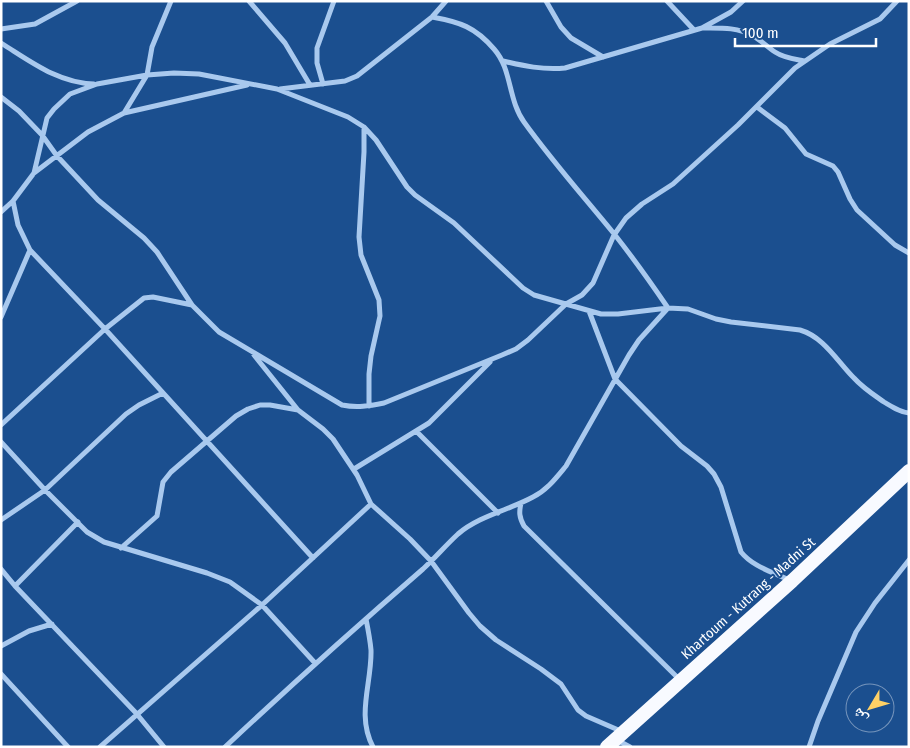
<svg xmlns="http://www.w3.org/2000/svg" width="910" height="748" font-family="'Fira Sans Condensed','Noto Naskh Arabic',sans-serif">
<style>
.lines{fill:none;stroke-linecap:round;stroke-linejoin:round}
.minor{stroke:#a9c9ee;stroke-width:5}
.trunk{stroke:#f8faff;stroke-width:14}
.labels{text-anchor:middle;stroke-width:4;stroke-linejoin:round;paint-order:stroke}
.street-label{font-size:14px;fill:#fff;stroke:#1b4f8f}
</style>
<rect width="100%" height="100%" fill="#1b4f8f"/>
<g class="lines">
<path class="minor" d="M249,1l36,42 25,42
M546,1l15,26 10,11 32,19
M667,1l27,29
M432,17c28,5 43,10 62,32 18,20 14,51 30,73 28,39 60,75 91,113 19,24 36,48 53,73
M703,28c18,0 34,-1 50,8 8,4 14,11 22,16 9,6 19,7 29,9
M1,29l34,-5 42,-23
M1,43c29,18 57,40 93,41
M503,61c21,5 40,9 62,7l137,-40 29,-16 12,-11
M323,84l-6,-21v-15l17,-47
M280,89l65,-8 12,-5 75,-59 14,-16
M1,97l18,14 23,24 15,21 41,44 46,38 13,14 35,53 27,27 123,73c15,3 27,1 42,-2l118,-48 14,-6 12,-9 38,-36 16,-9 11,-12 21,-48 12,-17 16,-14 31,-20 11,-10 54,-49 57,-57 35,-24 50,-25 17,-18
M757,107l28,21 21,26 27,12 5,6 12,27 7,11 38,35 14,8
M124,113l23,-38 5,-28 19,-46
M364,127v25l-5,85 2,18 18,45 1,16 -9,40 -2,18v32
M34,173l13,-55 7,-9 16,-15 27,-10 50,-9 27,-2 25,1 78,15 71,28 16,10 12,13 31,47 8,8 39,28 69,65 11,7 67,19h17l50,-6 20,1 28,10 15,3 69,8c24,7 37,31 54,48 9,10 20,17 30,24 8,5 16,10 25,11
M13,201l5,24 12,25 75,79 208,229
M1,212l12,-11 21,-28 54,-41 36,-19 123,-28
M589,311l26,68 66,67 26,20 7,8 7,13 20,65c12,15 32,20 48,28
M1,317l29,-67
M254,355l44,55 25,19 10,10 24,36 14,29 39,35 21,22 38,52 11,13 16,14 45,29 20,15 17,26 8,6 37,16
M1,425l104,-96 39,-31 9,-1 39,8
M416,431l82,82
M1,442l44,48 42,42 17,10 103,31 23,9 32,23 53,58
M354,469l75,-46 61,-61
M521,503c-2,9 -2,14 3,23l156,154
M1,520l44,-30 81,-76 13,-9 24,-12
M121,548l36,-32 6,-34 8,-10 65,-56 12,-7 12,-4h10l28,5
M1,569l14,17 121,127 28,34
M15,586l63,-64
M366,619c2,10 4,20 5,31 1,33 -15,65 2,97
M1,646l28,-15 23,-7
M1,674l67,73
M617,740l13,7
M100,747l162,-142 109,-101
M225,747c65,-61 131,-120 198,-178 12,-11 23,-24 35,-35 21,-18 51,-24 75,-37 14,-7 23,-19 33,-31l63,-111 10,-15 29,-32
M809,747l9,-26 38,-89 19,-29 34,-43"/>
<path class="trunk" d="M607,747l185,-166 117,-110"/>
</g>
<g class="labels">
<g class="street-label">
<text transform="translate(748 598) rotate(-42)" y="5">Khartoum - Kutrang - Madni St</text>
</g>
</g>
<rect width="910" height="748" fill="none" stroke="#ffffff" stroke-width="5"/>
<g transform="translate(870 708) rotate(232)"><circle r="24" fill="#1b4f8f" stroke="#7695bc"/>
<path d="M0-4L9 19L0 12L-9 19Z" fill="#ffd166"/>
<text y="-8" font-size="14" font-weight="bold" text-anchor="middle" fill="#ffffff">ش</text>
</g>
<path d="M735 38v8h141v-8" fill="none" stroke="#ffffff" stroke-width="2.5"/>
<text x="742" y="38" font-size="15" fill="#ffffff" stroke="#1b4f8f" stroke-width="4" paint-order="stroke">100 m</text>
</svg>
